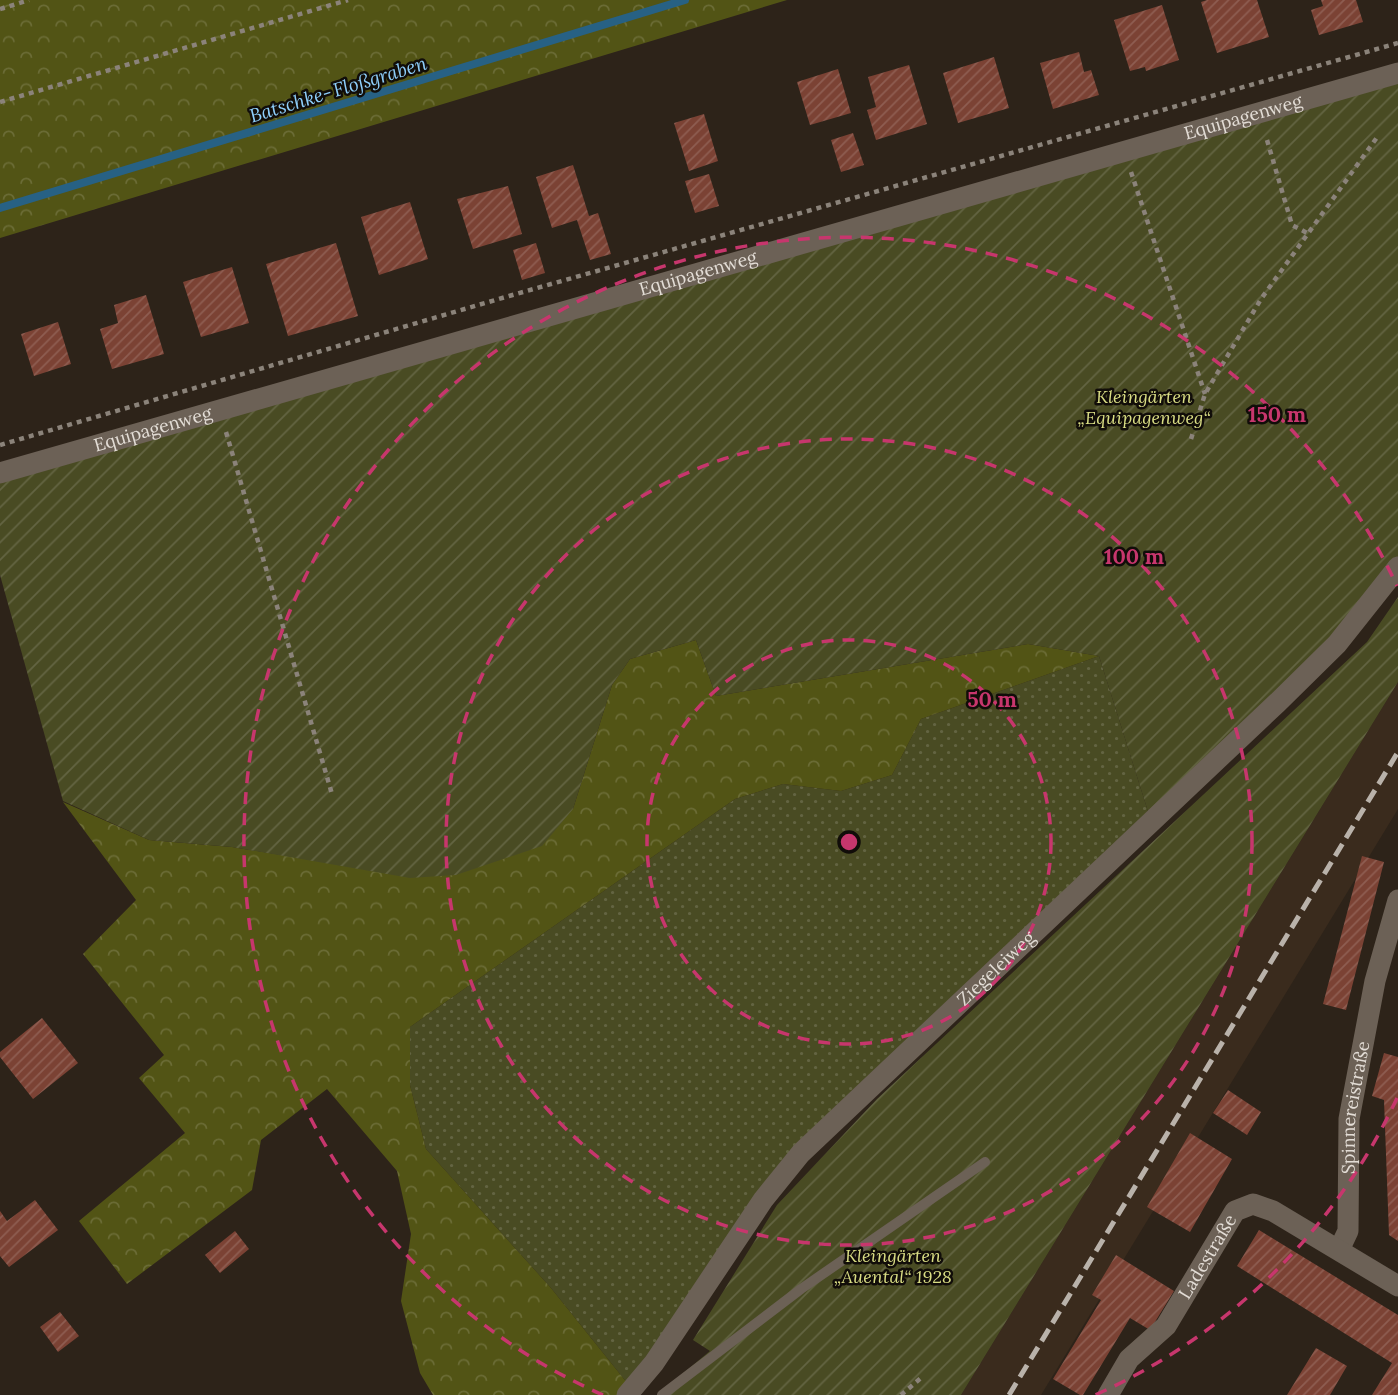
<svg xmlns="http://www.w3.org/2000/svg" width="1398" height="1395" font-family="Lora,serif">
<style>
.built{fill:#3a2b1d}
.grass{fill:url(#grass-dots)}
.forest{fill:url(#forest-crowns)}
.garden{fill:url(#garden-furrows)}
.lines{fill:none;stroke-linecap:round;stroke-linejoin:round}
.stream{stroke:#276184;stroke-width:8}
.building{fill:url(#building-hatch)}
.path{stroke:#8b837a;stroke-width:4.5;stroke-dasharray:5 5;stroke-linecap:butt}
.service{stroke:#6c6156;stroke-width:10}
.minor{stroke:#6c6156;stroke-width:21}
.secondary{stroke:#6c6156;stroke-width:21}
.rail{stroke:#b9b2aa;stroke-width:5;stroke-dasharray:14 7;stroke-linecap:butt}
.ring{fill:none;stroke:#c7366d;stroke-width:3.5;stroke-dasharray:12 9}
.labels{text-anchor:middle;stroke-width:5;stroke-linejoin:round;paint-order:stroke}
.street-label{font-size:18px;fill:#e3ddd6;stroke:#110d09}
.park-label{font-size:18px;font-style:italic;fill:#d9dd84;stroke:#110d09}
.water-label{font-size:19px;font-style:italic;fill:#8ecefa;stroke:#110d09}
.centre{fill:#c7366d;stroke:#110d09;stroke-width:3.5}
.ring-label{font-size:21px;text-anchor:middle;font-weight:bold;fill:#c7366d;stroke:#110d09;stroke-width:5;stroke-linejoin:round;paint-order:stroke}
</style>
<defs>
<pattern id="grass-dots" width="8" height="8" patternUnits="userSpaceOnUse" patternTransform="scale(1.75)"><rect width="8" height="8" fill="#494b23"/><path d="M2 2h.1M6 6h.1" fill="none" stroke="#636442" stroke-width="1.8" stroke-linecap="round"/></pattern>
<pattern id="forest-crowns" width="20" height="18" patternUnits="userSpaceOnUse" patternTransform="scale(1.75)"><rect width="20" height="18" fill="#525415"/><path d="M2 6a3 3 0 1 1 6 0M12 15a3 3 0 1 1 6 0" fill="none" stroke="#6b6c36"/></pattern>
<pattern id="garden-furrows" width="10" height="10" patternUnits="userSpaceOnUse" patternTransform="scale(1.75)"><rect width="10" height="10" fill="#494b23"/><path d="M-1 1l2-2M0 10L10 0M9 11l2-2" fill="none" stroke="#636442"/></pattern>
<pattern id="building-hatch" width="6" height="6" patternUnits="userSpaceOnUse" patternTransform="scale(1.75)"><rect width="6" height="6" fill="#7b4234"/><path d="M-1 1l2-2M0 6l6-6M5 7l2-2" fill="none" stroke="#8e5d51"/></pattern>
</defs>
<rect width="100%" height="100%" fill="#2d2319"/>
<path class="built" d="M1398,682v127l-357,586h-80z"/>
<path class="grass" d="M1099,656l52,165 -350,332 -169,236 -81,-101 -125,-139 -16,-64v-58l325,-228 48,-15 58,7 51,-16 29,-56z"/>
<path class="forest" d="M0,0h787l-787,238z
M696,640l20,56 312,-52 71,12 -178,63 -29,56 -51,16 -58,-7 -48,15 -325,228v58l16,64 125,139 81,101 -5,6h-194l-13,-22 -19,-72 10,-67 -14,-63 -70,-82 -66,51 -9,50 -125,94 -48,-63 106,-88 -46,-55 25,-23 -81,-101 53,-54 -73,-98 86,38 83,7 80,13 261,-51 39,-124 18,-26z"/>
<path class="garden" d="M1398,73v494l-247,254 -52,-165 -71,-12 -312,52 -20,-56 -66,19 -18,26 -39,124 -31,37 -86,29 -46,3 -178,-31 -83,-7 -86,-39 -63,-226v-102z
M1398,597v85l-437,713h-297l-1,-5 47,-39 -17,-11 84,-135 100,-106 490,-457z"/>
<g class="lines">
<path class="stream" d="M0,208l685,-208"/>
</g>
<path class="building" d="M1207,0h50l12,37 -52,16 -16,-51z
M1321,0h35l7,22 -44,13 -8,-25 12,-4z
M1162,5l17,55 -33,11 -1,-4 -15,4 -16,-51z
M1079,52l5,20 7,-2 8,25 -46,14 -13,-46z
M994,57l15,51 -51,15 -15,-50z
M909,65l18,59 -51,16 -9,-30 9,-3 -8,-30z
M838,69l13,44 -41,12 -13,-43z
M704,114l14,47 -29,10 -15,-48z
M853,133l11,32 -23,7 -10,-32z
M573,165l16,51 9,-3 13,41 -21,6 -13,-40 -25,8 -16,-51z
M709,174l10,32 -24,7 -10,-32z
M508,186l14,48 -49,15 -16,-50z
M410,202l18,57 -49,16 -18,-58z
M336,243l22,73 -70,20 -22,-72z
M536,243l9,30 -23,7 -9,-30z
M232,267l17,56 -48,14 -18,-55z
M146,295l18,59 -52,15 -12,-40 18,-6 -4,-18z
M58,322l13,42 -37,12 -13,-42z
M1362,856l22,6 -38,148 -23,-6z
M42,1018l36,45 -45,36 -33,-42v-5z
M1384,1053l14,4v184l-9,-6 -5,-135 -12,-4z
M1228,1090l33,22 -14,23 -34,-22z
M1190,1133l42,26 -42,73 -43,-25z
M35,1200l23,30 -49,37 -9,-11v-45l7,10z
M1259,1230l139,85v80h-26l20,-32 -155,-97z
M235,1231l14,18 -29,24 -15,-18z
M1116,1255l58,36 -24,39 -20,-12 -47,77h-3l-27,-16 48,-79 -9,-5z
M60,1312l19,24 -21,16 -18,-25z
M1316,1348l31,18 -17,29h-43z"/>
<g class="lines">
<path class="path" d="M0,9l29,-9
M0,102l348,-102
M1267,140l25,85 17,9
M1131,172l74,222
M226,432l106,362
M1191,439l14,-45 56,-95 117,-163
M0,445l509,-149 889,-253
M901,1395l21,-18"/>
<path class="service" d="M662,1395l139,-106 184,-127"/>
<g class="minor">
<path id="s1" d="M0,473l1398,-400"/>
<path id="s2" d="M1339,1250l9,-19 1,-112 26,-138 23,-81"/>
<path id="s3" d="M1108,1395l21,-36 37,-33 69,-115 18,-7 20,7 125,75"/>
</g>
<path class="secondary" id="s4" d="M627,1395l27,-32 109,-163 38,-47 476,-450 60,-59 61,-77"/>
<path class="rail" d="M1009,1395l389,-643"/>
</g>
<g class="ring">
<circle cx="849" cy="842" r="202"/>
<circle cx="849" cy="842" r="403"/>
<path d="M1397 1098A605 605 0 0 1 1095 1395M603 1395A605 605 0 1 1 1397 586"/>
</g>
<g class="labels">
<g class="street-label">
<text dy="6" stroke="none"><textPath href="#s1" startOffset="1293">Equipagenweg</textPath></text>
<text dy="6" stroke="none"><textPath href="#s1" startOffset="726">Equipagenweg</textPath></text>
<text dy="6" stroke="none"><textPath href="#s1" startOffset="159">Equipagenweg</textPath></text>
<text dy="6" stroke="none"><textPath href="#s4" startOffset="567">Ziegeleiweg</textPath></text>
<text dy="6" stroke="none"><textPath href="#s2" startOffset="145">Spinnereistraße</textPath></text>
<text dy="6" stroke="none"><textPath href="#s3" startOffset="172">Ladestraße</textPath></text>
</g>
<g class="park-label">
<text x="1144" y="403">Kleingärten<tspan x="1144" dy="21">„Equipagenweg“</tspan></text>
<text x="893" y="1262">Kleingärten<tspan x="893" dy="21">„Auental“ 1928</tspan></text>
</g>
<g class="water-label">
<text transform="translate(338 89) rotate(-17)" y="7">Batschke‐Floßgraben</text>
</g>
</g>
<circle cx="849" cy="842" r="10" class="centre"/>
<g class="ring-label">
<text x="1277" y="422">150 m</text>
<text x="1134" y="564">100 m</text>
<text x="992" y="707">50 m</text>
</g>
</svg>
